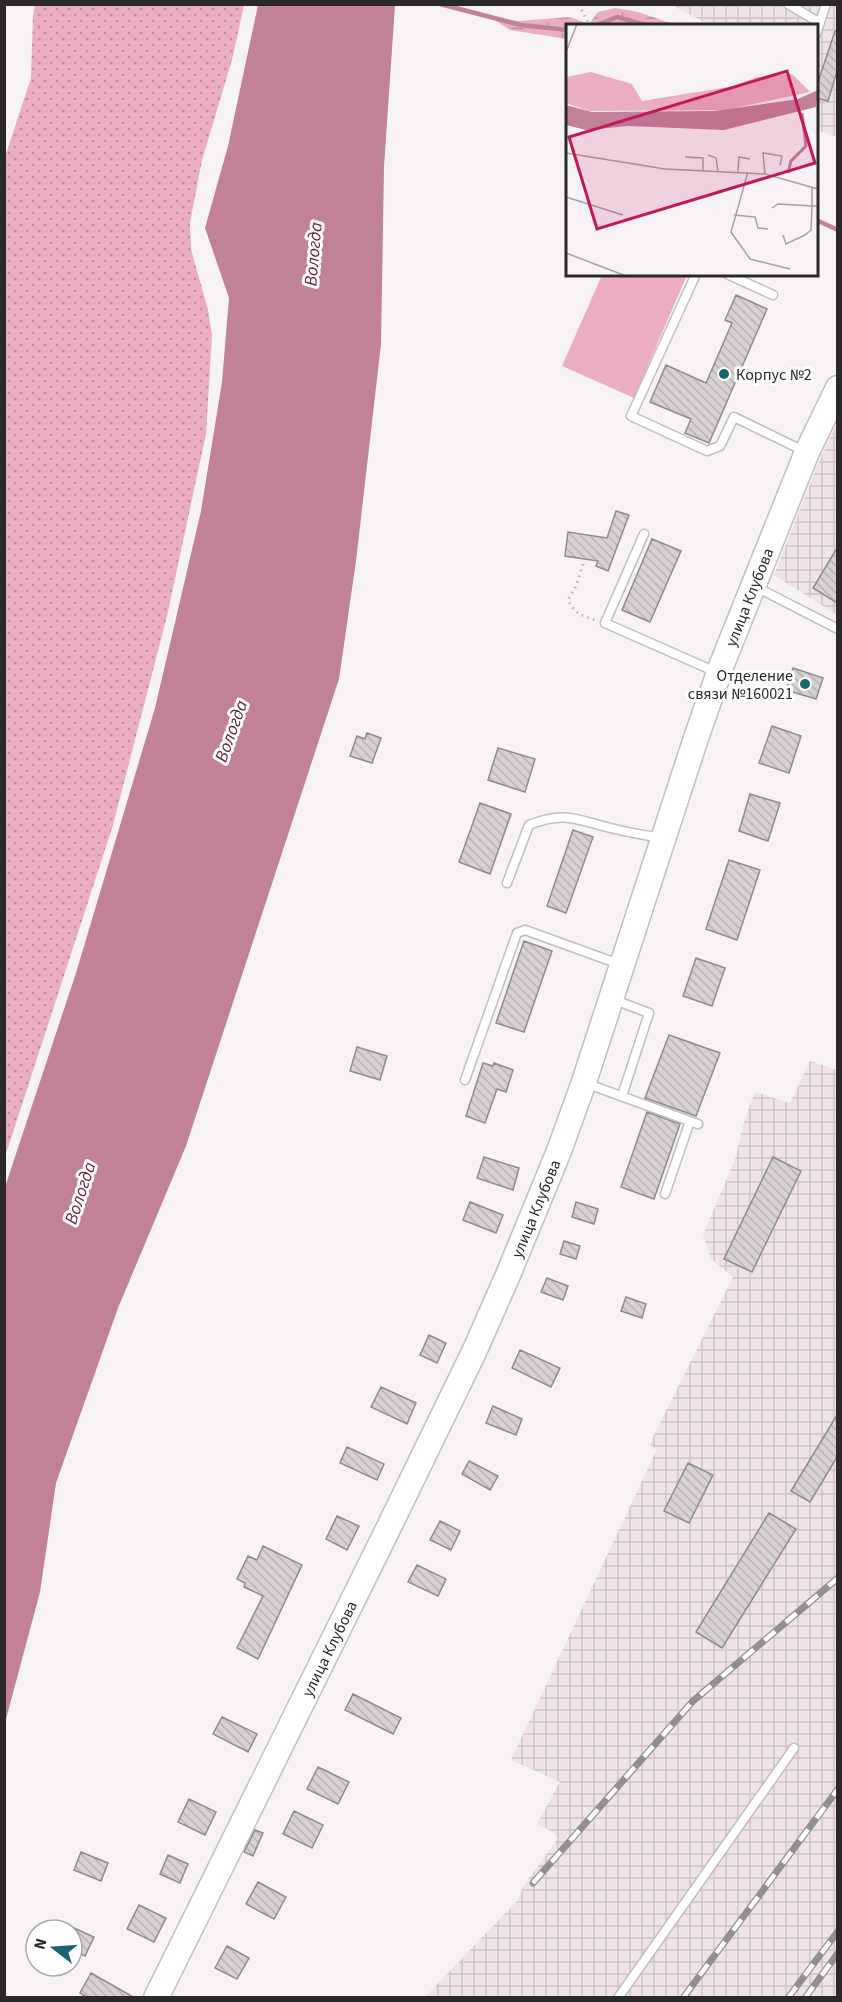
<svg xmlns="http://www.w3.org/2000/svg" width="842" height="2002" font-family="'Source Sans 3',sans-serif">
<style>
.industrial{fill:url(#industrial-grid)}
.grass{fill:url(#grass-dots)}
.wetland{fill:url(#wetland-marsh)}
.pitch{fill:#ebadc1}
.water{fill:#c18297}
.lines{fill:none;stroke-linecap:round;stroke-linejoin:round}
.stream{stroke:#c18297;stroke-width:4.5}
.building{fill:url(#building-back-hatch);stroke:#8f8a8c;stroke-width:1.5}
.lane-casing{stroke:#c2bebf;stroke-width:11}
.secondary-casing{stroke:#c2bebf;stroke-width:27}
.path{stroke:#b9b5b6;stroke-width:3;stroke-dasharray:1.5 4.5;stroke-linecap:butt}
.lane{stroke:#fff;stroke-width:8}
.secondary{stroke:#fff;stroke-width:24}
.rail-casing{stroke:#928f90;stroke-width:7}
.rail{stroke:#fff;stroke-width:4.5;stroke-dasharray:14;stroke-linecap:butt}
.poi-dot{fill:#1a6670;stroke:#fff;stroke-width:2}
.labels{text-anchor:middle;stroke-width:6;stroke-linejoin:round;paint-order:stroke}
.poi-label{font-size:16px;fill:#2a2829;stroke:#fff;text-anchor:start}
.street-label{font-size:16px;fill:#2a2829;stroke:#fff}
.water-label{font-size:18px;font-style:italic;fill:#671c3c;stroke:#fff}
.inset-river{fill:none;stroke:#c18297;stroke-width:3}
.inset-road{fill:none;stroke:#a5a1a3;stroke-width:1.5}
.view{fill:#c2185b;fill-opacity:0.15;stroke:#c2185b;stroke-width:3}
.inset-edge{fill:none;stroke:#2a2829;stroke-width:3}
</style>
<defs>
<pattern id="industrial-grid" width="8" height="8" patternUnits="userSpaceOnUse" patternTransform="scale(1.5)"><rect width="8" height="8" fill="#f0e3e7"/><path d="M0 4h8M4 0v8" fill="none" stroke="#cec3c6"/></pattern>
<pattern id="grass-dots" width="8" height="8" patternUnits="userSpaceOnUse" patternTransform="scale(1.5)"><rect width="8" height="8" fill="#ebadc1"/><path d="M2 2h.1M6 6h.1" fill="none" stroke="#bf8d9d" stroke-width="1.8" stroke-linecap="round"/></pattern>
<pattern id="wetland-marsh" width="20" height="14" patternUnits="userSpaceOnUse" patternTransform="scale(1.5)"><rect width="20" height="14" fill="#ebadc1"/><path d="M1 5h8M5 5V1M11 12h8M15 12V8" fill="none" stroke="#bf8d9d"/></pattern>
<pattern id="building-back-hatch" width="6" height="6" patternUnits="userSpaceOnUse" patternTransform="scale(1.5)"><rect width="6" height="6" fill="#d6d1d3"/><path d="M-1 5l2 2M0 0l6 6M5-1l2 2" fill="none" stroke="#b8b3b5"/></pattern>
</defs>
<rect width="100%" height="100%" fill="#f7f2f4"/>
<path class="industrial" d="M672,5h165v132l-20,-7 -1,-104 -106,-1z
M837,424v191l-63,-40 46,-116z
M810,1061l27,9v927l-413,1 94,-98 5,-13 35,-49 -7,-7 -14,-7 23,-42 -49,-22 146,-311 -8,-4 84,-168 -22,-18 -8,-24 33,-78 7,-32 12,-33 35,11z"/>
<path class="grass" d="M35,5h209l-12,55 -30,100 -12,63 1,26 17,61 4,25 -6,99 -39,182 -54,209 -108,332 -1,-997 27,-82 2,-62z"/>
<path class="wetland" d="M616,8l22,4 38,13 -108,1 -1,13 -57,-9 -20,-13 28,4 52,-4 19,7 9,-12z"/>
<path class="pitch" d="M602,275h85l-53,123 -72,-32z"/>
<path class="water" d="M258,5h137l-11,162 -3,177 -25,217 -17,118 -153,467 -68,162 -62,175 -16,109 -35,131v-536l71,-214 79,-265 46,-197 21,-129 7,-84 -24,-70 23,-82z"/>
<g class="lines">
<path class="stream" d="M440,4l81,21 47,5
M594,26l23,-9 32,9
M816,220l22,10"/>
</g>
<path class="building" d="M835,31h2v40l-9,30 -12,-3v-10z
M736,295l31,14 -58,134 -24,-10 6,-14 -41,-17 16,-37 40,18 26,-60 -7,-3z
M616,511l13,4 -21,56 -12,-5 2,-5 -33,-5 3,-24 39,6z
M652,539l29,12 -31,71 -28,-12z
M837,548v55l-24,-15z
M793,668l30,10 -7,21 -30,-9z
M772,726l29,10 -12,37 -30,-10z
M367,733l14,5 -9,25 -22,-7 7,-20 8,3z
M498,748l37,11 -10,33 -37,-12z
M750,794l30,9 -12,38 -29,-10z
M480,803l31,11 -21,60 -31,-12z
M573,830l20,7 -27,76 -19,-7z
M729,860l31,10 -23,70 -31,-11z
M524,941l28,10 -28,81 -28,-9z
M696,958l29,10 -13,38 -29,-10z
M669,1035l51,18 -24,63 -51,-18z
M357,1047l30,9 -7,24 -30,-9z
M483,1063l10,3 1,-3 19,7 -7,22 -9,-3 -12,34 -19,-7z
M647,1112l33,12 -26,75 -33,-12z
M484,1157l35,11 -6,22 -36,-12z
M773,1157l28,14 -49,101 -28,-13z
M470,1202l33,13 -7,18 -33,-13z
M576,1202l22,7 -4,15 -22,-7z
M564,1241l16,5 -4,13 -16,-5z
M547,1278l21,8 -5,14 -22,-8z
M626,1297l20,7 -4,14 -21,-7z
M429,1335l17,8 -9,20 -17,-8z
M520,1350l40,18 -9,19 -39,-19z
M381,1387l35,16 -9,21 -36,-17z
M493,1406l29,13 -6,16 -30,-12z
M837,1415v42l-27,45 -19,-11z
M347,1447l37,17 -7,16 -37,-17z
M469,1461l29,15 -8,14 -28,-16z
M688,1463l25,12 -24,48 -25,-12z
M769,1513l27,16 -74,119 -26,-16z
M337,1516l22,10 -12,24 -21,-11z
M440,1521l20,10 -9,19 -21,-10z
M263,1546l39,19 -44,94 -21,-11 26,-52 -19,-9 1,-4 -8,-4 11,-23 9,4z
M417,1565l29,14 -8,17 -30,-14z
M353,1694l48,24 -8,16 -48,-24z
M222,1717l35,17 -9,18 -35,-18z
M318,1767l31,15 -11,22 -31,-15z
M189,1799l27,13 -11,23 -27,-13z
M294,1811l29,14 -11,23 -29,-14z
M255,1830l8,3 -10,23 -9,-4z
M81,1852l27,11 -7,18 -27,-11z
M168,1855l20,9 -8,19 -20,-9z
M258,1882l28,15 -12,22 -28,-15z
M139,1905l27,13 -12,24 -27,-13z
M72,1927l22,10 -9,19 -13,-6z
M227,1946l22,12 -12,21 -22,-11z
M91,1973l44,25h-47l-8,-5z"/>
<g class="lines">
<defs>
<path id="lane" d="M788,4l32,19
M816,34l10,-30
M696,274l-65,142 76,35 13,-5 14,-29 72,35
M727,274l46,21
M644,534l-39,89 111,49
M754,586l84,43
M507,883l22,-58c38,-15 49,-4 86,4 15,4 30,6 46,9
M612,999l37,14 -27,83
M465,1080l52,-147 8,-3 94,34
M585,1083l113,41
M665,1194l25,-73
M618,1998l176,-250"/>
<g id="secondary">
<path id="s1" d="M156,1998l231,-467 87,-179 34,-77 51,-124 25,-69 112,-344 26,-74 85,-212 31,-64"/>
</g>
</defs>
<use href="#lane" class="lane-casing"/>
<use href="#secondary" class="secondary-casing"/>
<path class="path" d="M581,4v5l9,17
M583,564l-7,22 -8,14c6,13 14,16 27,20"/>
<use href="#lane" class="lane"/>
<use href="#secondary" class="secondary"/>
<defs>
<path id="rail" d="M533,1883l160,-182 145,-123
M683,1998l155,-209
M788,1998l50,-67
M805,1998l33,-45"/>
</defs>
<use href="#rail" class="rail-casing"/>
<use href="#rail" class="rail"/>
</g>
<g class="poi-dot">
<circle cx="724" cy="374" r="6"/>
<circle cx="805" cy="684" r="6"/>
</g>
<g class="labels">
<g class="poi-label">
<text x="736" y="380">Корпус №2</text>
<text x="793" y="681" text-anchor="end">Отделение<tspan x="793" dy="18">связи №160021</tspan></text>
</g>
<g class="street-label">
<text dy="6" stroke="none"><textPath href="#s1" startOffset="1524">улица Клубова</textPath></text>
<text dy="6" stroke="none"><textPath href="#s1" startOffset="876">улица Клубова</textPath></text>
<text dy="6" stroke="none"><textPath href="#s1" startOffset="390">улица Клубова</textPath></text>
</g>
<g class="water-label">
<text transform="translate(313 254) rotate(-85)" y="6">Вологда</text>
<text transform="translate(231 731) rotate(-70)" y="6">Вологда</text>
<text transform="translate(80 1193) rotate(-72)" y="6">Вологда</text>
</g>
</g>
<g transform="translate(566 24)">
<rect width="252" height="252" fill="#f7f2f4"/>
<path d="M25,48l41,12 10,17 92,-15 23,-9 35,-3 18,18 -85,18 -136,1 -23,-8v-26z" fill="#ebadc1"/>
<path d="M252,66l-2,17 -92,23 -96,-4 -42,4 -20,-5v-20l26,7 123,-1 83,-12z" fill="#c18297"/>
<path class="inset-river" d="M222,149l3,-12 15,-15 -4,-33"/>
<path class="inset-road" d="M0,28l11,-28M0,129l99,16 100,5 53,15M142,131l8,3 2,13M119,133l18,1v13M172,148l1,-15 11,2M182,148l-17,60 19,27 40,10M199,150l-2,-21 19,3 -2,9M0,173l57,18M206,184l6,-4 34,2v-18M168,191l21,2 3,11 10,1M217,211l3,9 19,-9 6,-5 1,-24h6M0,229l60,23"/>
<path class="view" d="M221,47l28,92 -218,66 -28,-92z"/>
<rect width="252" height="252" class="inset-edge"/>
</g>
<rect width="842" height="2002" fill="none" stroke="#2a2829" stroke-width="12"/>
<g transform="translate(54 1948) rotate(287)"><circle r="28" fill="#ffffff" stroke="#aaa9a9" stroke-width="1.5"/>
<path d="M0-4.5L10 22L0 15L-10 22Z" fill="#1a6670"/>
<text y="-9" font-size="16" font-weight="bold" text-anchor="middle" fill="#2a2829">N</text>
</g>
</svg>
